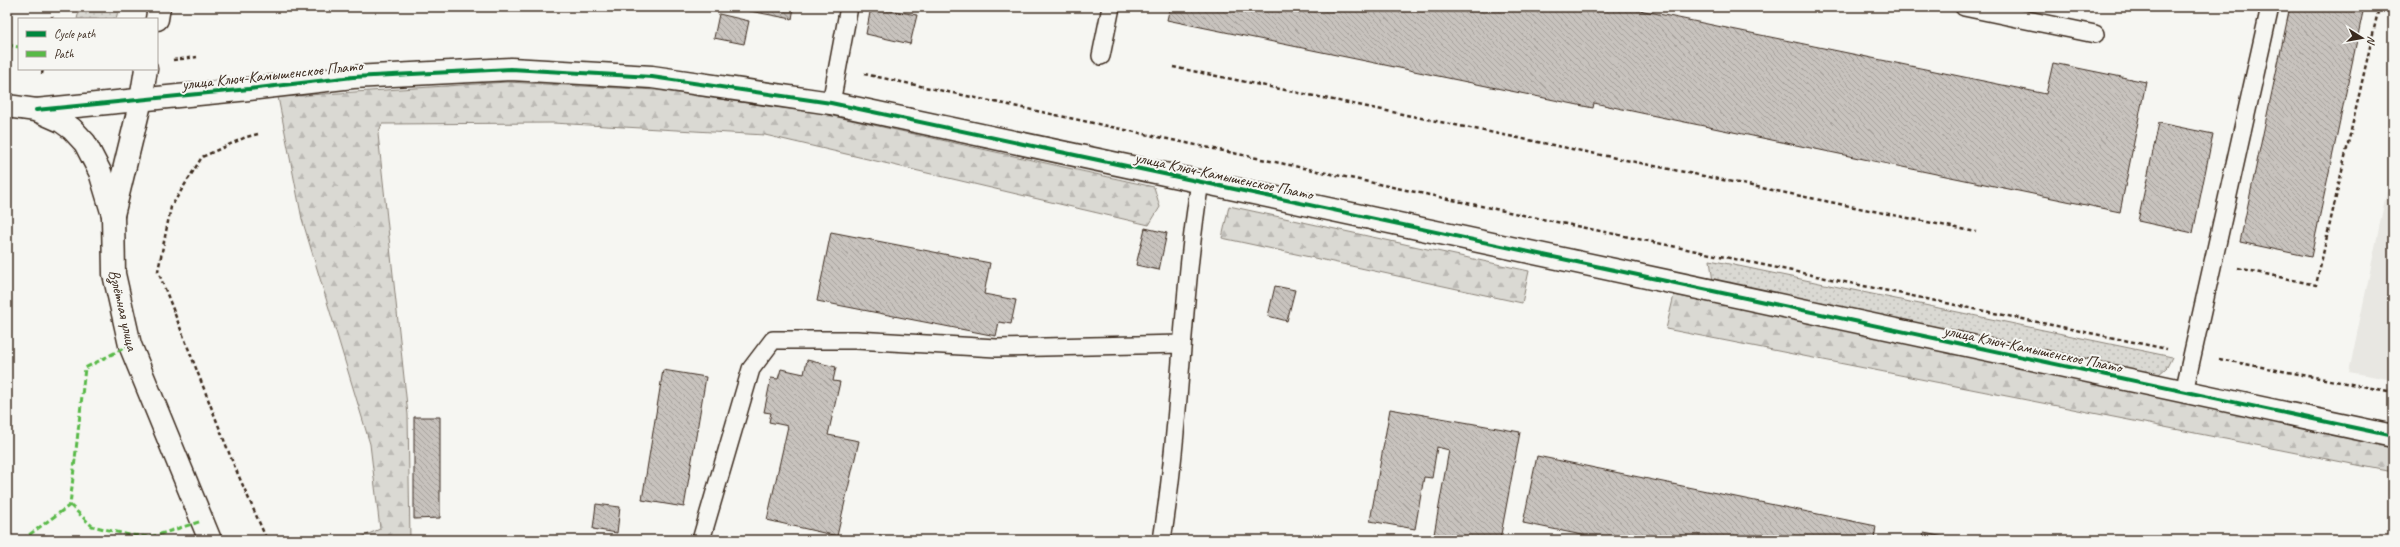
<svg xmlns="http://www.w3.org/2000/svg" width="2400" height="547" font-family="Caveat,sans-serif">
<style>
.built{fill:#e8e7e2}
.grass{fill:url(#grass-dots);stroke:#8a8278}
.forest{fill:url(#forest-firs);stroke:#8a8278}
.building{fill:url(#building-back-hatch);stroke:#3b2a1e}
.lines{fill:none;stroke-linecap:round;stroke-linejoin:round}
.service-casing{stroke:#3b2a1e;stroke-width:20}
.minor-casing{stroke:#3b2a1e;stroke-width:25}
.tertiary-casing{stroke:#3b2a1e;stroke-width:25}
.secondary-casing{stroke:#3b2a1e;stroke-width:25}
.path{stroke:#3b2a1e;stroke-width:2.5;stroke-dasharray:4 3;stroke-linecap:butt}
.service{stroke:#f6f6f2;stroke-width:17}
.minor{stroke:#f6f6f2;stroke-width:22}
.tertiary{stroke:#f6f6f2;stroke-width:22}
.secondary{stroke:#f6f6f2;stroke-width:22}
.quiet{stroke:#58b947;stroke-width:3;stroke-dasharray:6 3;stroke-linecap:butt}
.cycleway-casing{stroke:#f6f6f2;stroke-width:6}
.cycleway{stroke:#00873e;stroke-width:4}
.labels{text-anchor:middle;stroke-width:4;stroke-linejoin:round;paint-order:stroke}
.street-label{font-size:16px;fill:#3b2a1e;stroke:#f6f6f2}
</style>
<defs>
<pattern id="grass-dots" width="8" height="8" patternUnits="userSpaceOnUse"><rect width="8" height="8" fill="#dad9d3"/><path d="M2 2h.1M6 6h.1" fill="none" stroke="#bcbab5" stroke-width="1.8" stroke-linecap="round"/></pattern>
<pattern id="forest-firs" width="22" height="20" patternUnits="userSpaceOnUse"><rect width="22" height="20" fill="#dad9d3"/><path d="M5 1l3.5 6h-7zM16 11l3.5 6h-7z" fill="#bcbab5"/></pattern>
<pattern id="building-back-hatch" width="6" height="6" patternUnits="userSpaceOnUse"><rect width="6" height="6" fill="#c8c3be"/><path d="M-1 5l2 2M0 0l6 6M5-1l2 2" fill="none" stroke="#a49f9a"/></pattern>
</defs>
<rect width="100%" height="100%" fill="#f6f6f2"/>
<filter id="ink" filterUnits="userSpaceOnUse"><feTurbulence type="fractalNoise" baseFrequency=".025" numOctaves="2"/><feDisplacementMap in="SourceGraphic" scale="8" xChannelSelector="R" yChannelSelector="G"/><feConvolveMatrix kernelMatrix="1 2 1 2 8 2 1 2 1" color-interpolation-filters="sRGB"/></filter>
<g filter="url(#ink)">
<path class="built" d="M2393,161v219l-44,-8z"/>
<path class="grass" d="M80,7h39l-3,12h-39z
M1710,260l462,97 -5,10 -10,9 -444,-94z"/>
<path class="forest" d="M507,82l149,8 163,23 335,74 6,20 -11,18 -384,-90 -212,-12 -171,1 -4,10 30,281 2,125h-55l25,-11 -10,-85 -68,-225 -24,-122z
M1229,206l300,65 -7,32 -300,-65z
M1674,295l719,149v28l-727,-143z"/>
<path class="building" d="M729,7h65l-2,12z
M871,7l46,8 -7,29 -44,-10z
M1170,7h455l421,87 7,-31 93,19 -26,130 -474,-98 -52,-11 -1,5 -426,-88z
M2290,7h74l-53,250 -71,-15z
M719,14l30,7 -5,23 -30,-6z
M2159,123l54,11 -20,99 -55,-12z
M1145,228l22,5 -8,37 -23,-5z
M831,232l159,31 -6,31 32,6 -5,24 -12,-2 -3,14 -179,-35z
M1275,286l20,4 -8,31 -19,-5z
M807,360l29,7 -3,14 7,1 -12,53 31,6 -22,95 -70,-16 21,-94 -19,-4 2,-9 -7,-1 7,-34 7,1 3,-10 23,5z
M663,370l43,7 -22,130 -42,-7z
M1390,409l130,23 -20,108h-67l16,-90 -12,-3 -5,31 -8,-1 -9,52 -45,-8z
M414,417h26v101l-26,1z
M1537,456l339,70 -2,14h-267l-84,-17z
M596,504l24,3 -3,26 -24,-4z
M1924,533l35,7h-37z
M879,535l25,5h-26z"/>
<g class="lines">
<defs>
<path id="service" d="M1964,7l131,27
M1101,56l10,-49
M831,103l18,-96
M2184,392l86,-385
M701,540l50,-171 22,-29h83l140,8 186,-4
M1162,540c19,-119 19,-239 38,-358"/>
<path id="minor" d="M157,19l2,-12
M113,215l28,-115 5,-31"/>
<path id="tertiary" d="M36,110l213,-21 104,-12 158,-8 141,8 179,26 1562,333"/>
<path id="secondary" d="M7,106l29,4 25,11 11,8 13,14 15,29 13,43 1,59 16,71 80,195"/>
</defs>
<use href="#service" class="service-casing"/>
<use href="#minor" class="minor-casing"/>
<use href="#tertiary" class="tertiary-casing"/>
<use href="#secondary" class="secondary-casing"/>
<path class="path" d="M52,19v-3
M173,60l24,-3
M1173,67l803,165
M42,74l1,-5
M864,74l659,141 644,134
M258,134l-12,3 -44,20 -31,50 -13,64 75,192 34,77
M2238,268l78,17 63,-278
M2219,359l174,33"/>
<use href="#service" class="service"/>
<use href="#minor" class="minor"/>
<use href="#tertiary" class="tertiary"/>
<use href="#secondary" class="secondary"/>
<path class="quiet" d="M7,45l12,2
M70,505l22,21 37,9 22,2 51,-16
M22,540l48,-35 15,-137 45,-23"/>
<defs>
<path id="cycleway" d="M36,110l213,-21 104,-12 158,-8 141,8 179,26 1562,333"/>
</defs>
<use href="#cycleway" class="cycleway-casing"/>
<use href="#cycleway" class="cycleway"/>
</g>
</g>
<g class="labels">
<g class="street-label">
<text transform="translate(272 74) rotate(-6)" y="6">улица Ключ-Камышенское Плато</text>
<text transform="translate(1224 175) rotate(12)" y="6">улица Ключ-Камышенское Плато</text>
<text transform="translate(124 310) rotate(77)" y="6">Взлётная улица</text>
<text transform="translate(2033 348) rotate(12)" y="6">улица Ключ-Камышенское Плато</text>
</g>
</g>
<rect width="2400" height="547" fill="none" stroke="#f6f6f2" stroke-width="24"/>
<rect x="12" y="12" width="2376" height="523" fill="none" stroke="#3b2a1e" stroke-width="1.5" filter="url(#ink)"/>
<rect x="18" y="18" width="140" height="52" fill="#f6f6f2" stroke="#aba49d"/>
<rect x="26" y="31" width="20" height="6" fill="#00873e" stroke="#aba49d"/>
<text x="54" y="38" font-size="12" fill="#3b2a1e">Cycle path</text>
<rect x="26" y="51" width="20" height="6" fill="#58b947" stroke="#aba49d"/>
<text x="54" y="58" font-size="12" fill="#3b2a1e">Path</text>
<g transform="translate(2362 38) rotate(101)" stroke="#f6f6f2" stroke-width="3" paint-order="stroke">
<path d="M0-3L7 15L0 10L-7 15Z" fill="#3b2a1e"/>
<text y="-6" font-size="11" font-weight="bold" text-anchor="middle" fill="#3b2a1e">N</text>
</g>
</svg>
